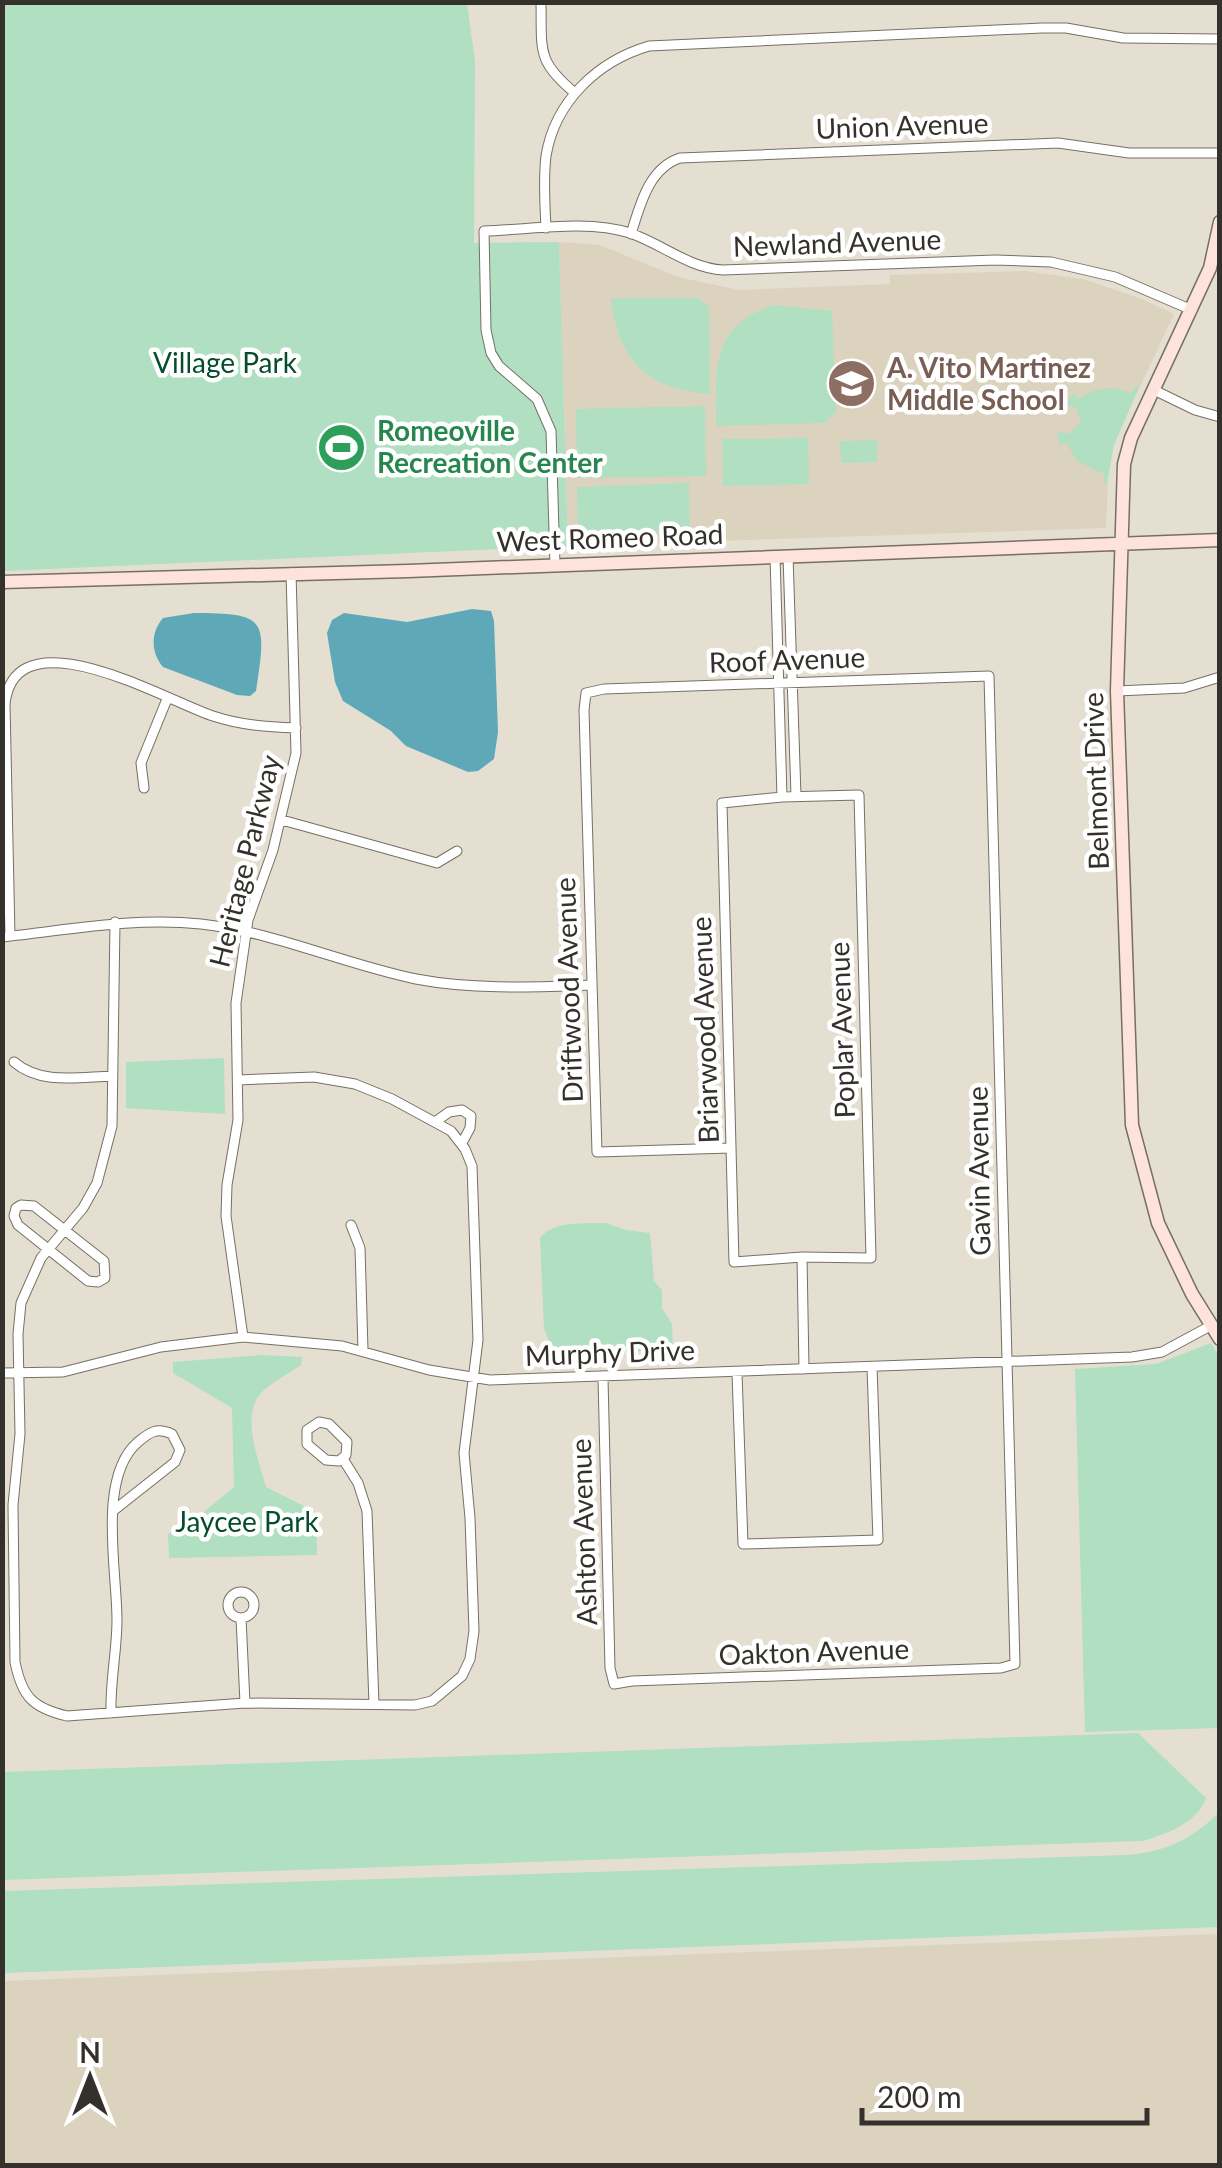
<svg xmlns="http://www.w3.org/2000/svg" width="1222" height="2168" font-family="Lato,sans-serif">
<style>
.built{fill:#dcd3be}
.green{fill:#b0dfc2}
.water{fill:#5fa8b8}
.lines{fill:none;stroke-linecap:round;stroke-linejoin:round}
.street-casing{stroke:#767064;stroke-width:11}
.secondary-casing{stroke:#767064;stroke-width:15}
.street{stroke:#fff;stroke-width:9}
.secondary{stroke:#fde3dc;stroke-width:12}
.labels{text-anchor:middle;stroke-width:9;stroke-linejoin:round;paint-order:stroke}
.street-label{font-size:28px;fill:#34312c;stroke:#fff}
.park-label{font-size:28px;fill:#054d2e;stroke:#fff}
.education-label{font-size:28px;font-weight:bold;fill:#785e54;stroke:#fff;text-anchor:start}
.leisure-label{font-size:28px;font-weight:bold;fill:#27864d;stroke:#fff;text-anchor:start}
</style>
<rect width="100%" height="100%" fill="#e5dfd1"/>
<path class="built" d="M559,242l41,3 78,32 61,13 151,-6v-9l135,-4 58,8 59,20 32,15 -65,139 -3,75 -538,18z
M1219,1934v231h-1216v-184z"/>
<path class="green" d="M2,3h465l8,59 -1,181 85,-1 9,304 -565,25z
M611,298h87l11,9 1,87c-63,-5 -92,-33 -99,-96z
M774,305l58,6 4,101 -12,11 -108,3c0,-58 -6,-100 58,-121z
M1136,386l3,1 -25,58 -7,38 -3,-1v-8l-27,-13 -10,-18 -8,2 -2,-14 12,3 12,-12 -5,-15 -13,-2 11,-12 5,6c17,-13 33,-14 52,-6z
M705,406l1,70 -129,2 -1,-69z
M808,438l1,46 -86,2 -1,-47z
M877,440v22l-36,1 -1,-22z
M689,483l1,47 -112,3 -1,-46z
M224,1058l1,56 -99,-6v-46z
M606,1223l20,7 24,3 4,48 8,9v18l10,16 1,24 -4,2 -103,5 -15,-9 -7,-18 -4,-90c14,-18 44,-14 66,-15z
M1211,1343l9,15 -1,370 -134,4 -10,-363 81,-5z
M261,1355l41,2 -1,8c-13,9 -29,17 -40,28 -21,23 -2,68 5,94l50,25 1,43 -148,3 -1,-24 31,-18 35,-29 -2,-79 -59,-35v-11z
M1138,1733l68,65c-9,25 -39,36 -64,43l-1139,39v-108z
M1219,1812v115l-1216,46v-82l1123,-36c36,-2 68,-16 93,-43z"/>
<path class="water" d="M472,609l19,2 3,10 4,111 -4,27 -16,12 -10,1 -62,-26 -15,-15 -48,-30 -8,-19 -8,-49 5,-13 12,-7 63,9z
M194,613c73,0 73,6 62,78l-6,5 -13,-1 -74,-28c-12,-14 -13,-34 0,-49z"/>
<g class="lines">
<defs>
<path id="street" d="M541,2c1,48 -5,59 34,91
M546,228c-1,-23 -3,-48 0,-72 9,-55 52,-95 103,-110l393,-18h24l57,10 97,1
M631,234c9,-29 18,-66 49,-76l378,-15 71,10h91
M1154,390l41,20 25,7
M775,556l7,241
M788,556l8,240
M555,565l-4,-134 -14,-32 -38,-33 -8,-13 -5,-23 -2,-99c45,-1 102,-12 146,2 32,11 59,35 93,37l272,-10 56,2 64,15 77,33
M1117,691l67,-3 36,-11
M144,788l-3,-25 26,-64
M859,795l12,463 -69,-1 -68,5 -12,-459 60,-6z
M282,820l155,43 20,-12
M115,922l-3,204 -15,57 -14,25 -42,50 -20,45 -3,31 2,100 -7,71 2,157c7,35 18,46 52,54l178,-13 170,2 17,-4 30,-25 8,-17 4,-28 -4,-113 -6,-65 14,-113 -6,-174 -7,-17 -14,-18 -59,-32 -37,-15 -41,-7 -76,3
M10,936l-5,-232c10,-93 164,-2 208,12 27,9 54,11 83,12
M2,937c67,-7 131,-20 199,-13 74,8 142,40 215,55 58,11 117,8 175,6
M14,1062c27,23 64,15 98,14
M435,1122l14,-10 13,-2 9,6 -1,12 -8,15
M21,1205l13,1 70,55 1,17 -7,4 -10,-1 -70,-56 -4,-9 2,-8z
M351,1225l9,23 3,102
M802,1257l2,112
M243,1337l-17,-121 1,-31 11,-65 -2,-117 12,-83 25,-70 23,-97 -5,-180
M2,1373l61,-1 98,-25 82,-10 99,9 87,24 61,10 642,-23 30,-5 50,-27
M737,1373l6,171 135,-4 -6,-173
M603,1378l7,290 4,16 18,-3 369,-13 14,-4 -26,-988 -385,13 -18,4 -2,17 13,442 134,-4
M319,1422l10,2 18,18 -1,13 -7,6 -13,-1 -19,-16v-14z
M343,1459l15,24 9,28 7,193
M228 1605a13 13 0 1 1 26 0a13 13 0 1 1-26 0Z
M241,1618l4,85
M111,1713c-1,-32 6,-62 6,-93 0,-50 -20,-143 21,-178 12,-10 19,-15 34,-8l8,16 -5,12 -62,49"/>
<path id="secondary" d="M1220,222l-10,46 -79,170 -7,26 -7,227 15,434 26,98 34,71 28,45
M2,582l406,-11 812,-31"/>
</defs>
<use href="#street" class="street-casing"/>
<use href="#secondary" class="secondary-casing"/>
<use href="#street" class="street"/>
<use href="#secondary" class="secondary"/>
</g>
<defs>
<symbol id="school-disc" viewBox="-11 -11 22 22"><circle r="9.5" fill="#8d6e63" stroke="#fff"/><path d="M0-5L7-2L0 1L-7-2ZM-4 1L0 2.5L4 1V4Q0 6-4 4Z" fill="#fff"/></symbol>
<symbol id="stadium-disc" viewBox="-11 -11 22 22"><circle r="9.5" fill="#2e9e5b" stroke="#fff"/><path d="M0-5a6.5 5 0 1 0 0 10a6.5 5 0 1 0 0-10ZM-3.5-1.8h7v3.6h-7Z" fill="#fff"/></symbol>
</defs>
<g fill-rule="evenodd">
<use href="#school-disc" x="824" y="356" width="55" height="55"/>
<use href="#stadium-disc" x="314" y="420" width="55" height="55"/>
</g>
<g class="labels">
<g class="street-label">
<text transform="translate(902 126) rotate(-2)" y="10">Union Avenue</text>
<text transform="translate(837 243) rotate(-2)" y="10">Newland Avenue</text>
<text transform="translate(610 538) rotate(-2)" y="10">West Romeo Road</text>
<text transform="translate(787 660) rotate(-2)" y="10">Roof Avenue</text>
<text transform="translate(1096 781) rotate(-92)" y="10">Belmont Drive</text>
<text transform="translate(245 861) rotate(-76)" y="10">Heritage Parkway</text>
<text transform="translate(569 990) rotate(-92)" y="10">Driftwood Avenue</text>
<text transform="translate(705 1030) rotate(-92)" y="10">Briarwood Avenue</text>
<text transform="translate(842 1030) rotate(-92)" y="10">Poplar Avenue</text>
<text transform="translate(979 1171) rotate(-91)" y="10">Gavin Avenue</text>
<text transform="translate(610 1353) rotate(-2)" y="10">Murphy Drive</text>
<text transform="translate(584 1532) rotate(-92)" y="10">Ashton Avenue</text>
<text transform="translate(814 1652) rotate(-2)" y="10">Oakton Avenue</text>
</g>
<g class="park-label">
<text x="225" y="373">Village Park</text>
<text x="247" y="1532">Jaycee Park</text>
</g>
<g class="education-label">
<text x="887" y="378">A. Vito Martinez<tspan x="887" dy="32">Middle School</tspan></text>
</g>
<g class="leisure-label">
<text x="377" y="441">Romeoville<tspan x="377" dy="32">Recreation Center</tspan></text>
</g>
</g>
<rect width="1222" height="2168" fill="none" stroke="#34312c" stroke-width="10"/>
<g transform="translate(90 2078)" stroke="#ffffff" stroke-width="8" paint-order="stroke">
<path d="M0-8L18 38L0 25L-18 38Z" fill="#34312c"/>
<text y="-15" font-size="28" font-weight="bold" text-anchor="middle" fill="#34312c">N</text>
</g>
<path d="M862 2108v15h285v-15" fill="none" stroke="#34312c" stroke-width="5"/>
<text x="877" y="2108" font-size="30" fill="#34312c" stroke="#ffffff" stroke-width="8" paint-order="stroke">200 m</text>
</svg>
